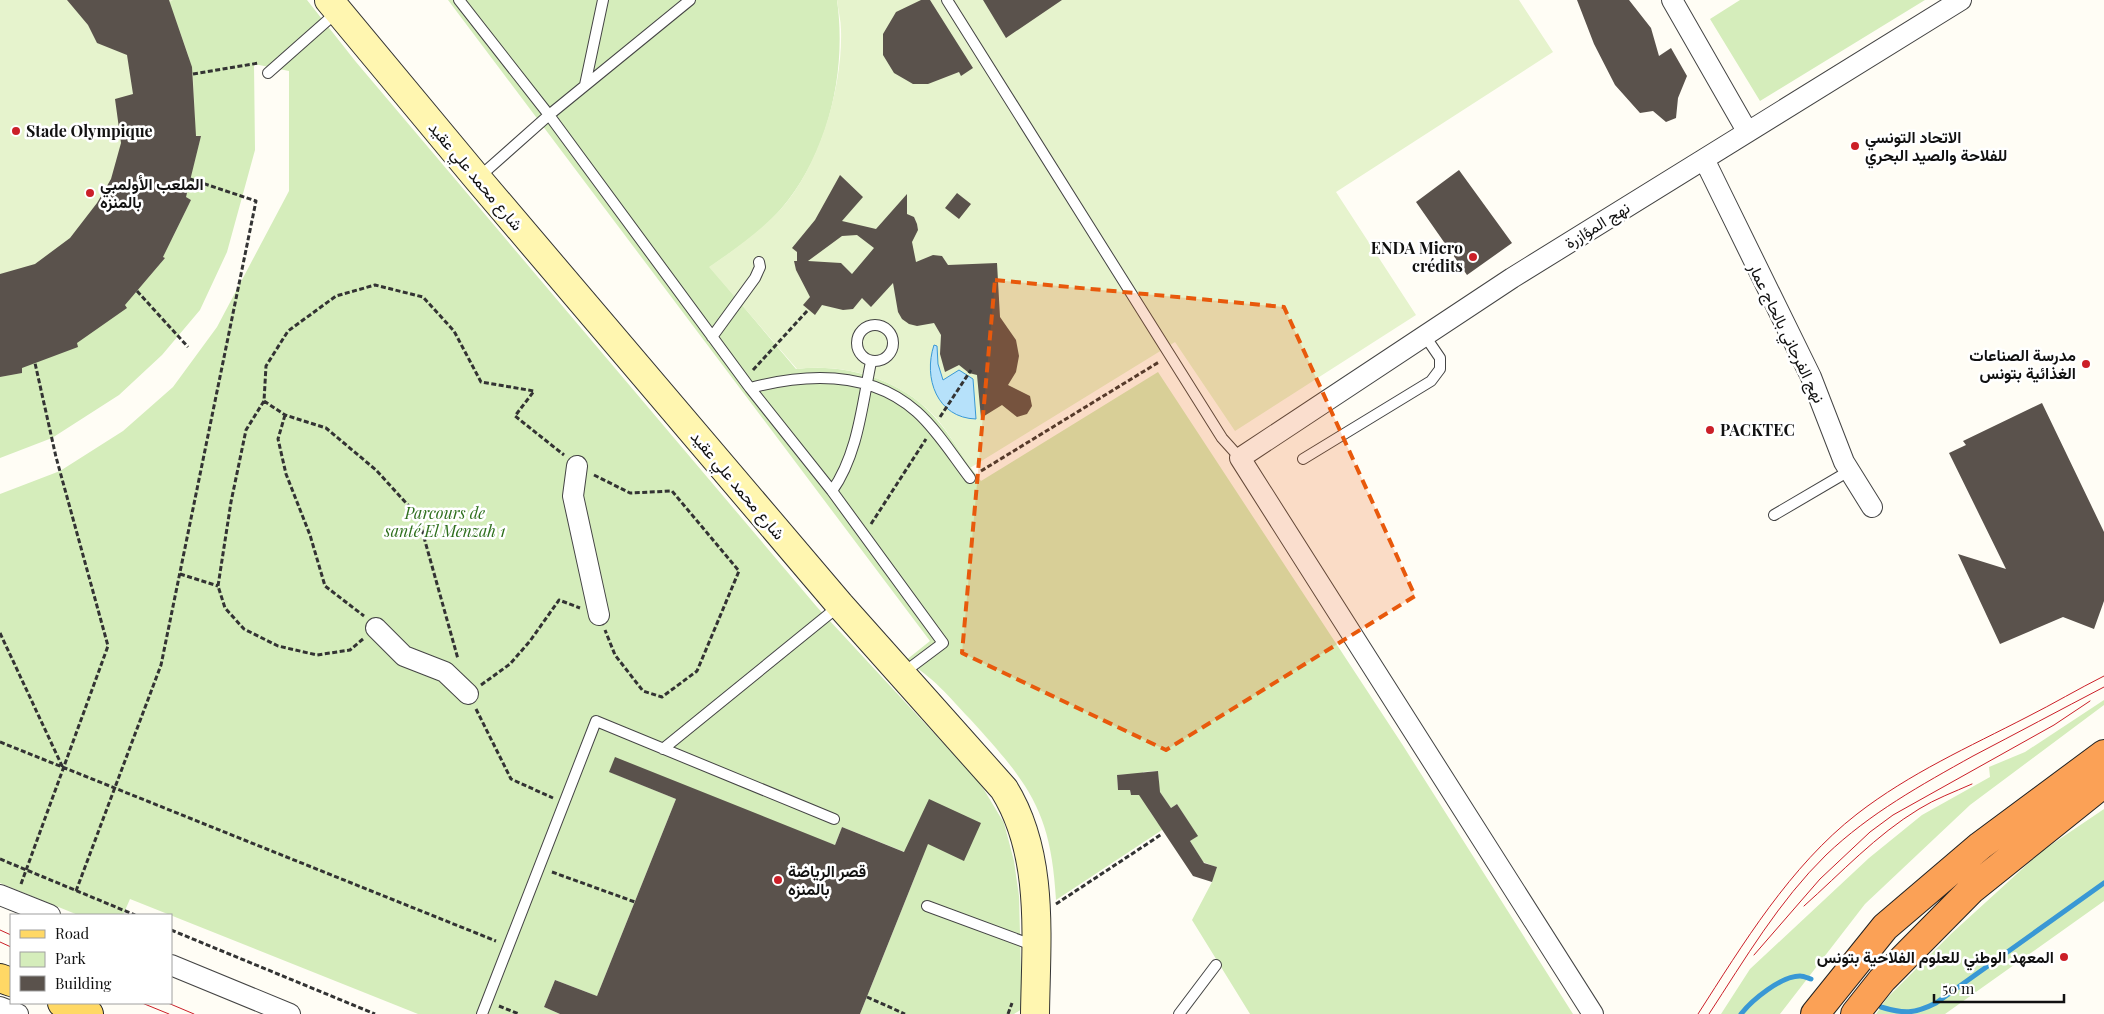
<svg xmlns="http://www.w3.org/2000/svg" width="2104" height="1014" font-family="'Playfair Display',Vazirmatn,serif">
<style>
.green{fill:#d5edbb;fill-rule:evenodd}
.pitch{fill:#e6f3cd}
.water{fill:#b6e1fa;stroke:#3998d5}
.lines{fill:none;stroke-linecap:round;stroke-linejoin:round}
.stream{stroke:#3998d5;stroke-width:5}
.building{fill:#5a524c;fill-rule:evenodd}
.lane-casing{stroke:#444;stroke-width:12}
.street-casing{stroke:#444;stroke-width:22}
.secondary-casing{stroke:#333;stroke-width:30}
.primary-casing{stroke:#222;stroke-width:30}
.highway-casing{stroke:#222;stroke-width:30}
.path{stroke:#333;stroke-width:3;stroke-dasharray:5 2.5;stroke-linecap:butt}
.lane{stroke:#fff;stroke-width:10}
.street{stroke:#fff;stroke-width:20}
.secondary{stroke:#fff6b0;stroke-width:28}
.primary{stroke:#ffd865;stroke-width:28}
.highway{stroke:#fba156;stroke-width:28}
.tram{stroke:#cb1f28;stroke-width:1}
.marked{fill:#e8590c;fill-opacity:0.2;stroke:#e8590c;stroke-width:4;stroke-dasharray:10 6;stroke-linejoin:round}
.poi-dot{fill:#cb1f28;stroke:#fff;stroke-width:2}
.labels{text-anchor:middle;stroke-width:5;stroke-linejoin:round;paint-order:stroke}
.poi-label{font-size:16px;font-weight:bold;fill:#111;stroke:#fff;text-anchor:start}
.street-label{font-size:16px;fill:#111;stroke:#fff}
.park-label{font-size:16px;font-style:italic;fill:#2d6e1c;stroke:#fff}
</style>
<rect width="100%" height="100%" fill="#fffdf5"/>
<path class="green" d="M0,0h307l49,62 461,545 163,176 24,40 10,38 5,35 3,113 -8,5h-154l62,-155 -80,-32 -7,18 -225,-73 66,27 -79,197 -42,-16 -11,27 16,7h-142l-288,-115 -7,16h-45l-78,-32v-389l60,-23 63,-40 50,-44 44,-60 72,-136v-120l-35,-7 1,86 -28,102 -27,58 -38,45 -43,40 -67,43 -52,20z
M448,0h389c10,71 -8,153 -56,209 -20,23 -47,41 -71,58l86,102c51,-6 109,11 142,52 16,19 27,41 43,60l177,-109 244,372 171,270h-323l-58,-94 20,-38 4,-15 -13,-5 -13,-21 7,-5 -20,-32 -6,4 -14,-20 -8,22 8,12 8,6 -109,72c-5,-90 -27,-116 -86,-181 -22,-23 -36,-42 -65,-58l25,-20zM1158,771l1,11 -15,1 -1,-11zM1133,774l7,20 -9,1 -1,-5h-12l-1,-15z
M1740,0h185l-165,101 -50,-82z
M2104,700v5l-134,100 -105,99 -85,110h-59l29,-45 119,-111 53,-43 68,-38 -1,-10 36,-15z
M2104,809v92l-159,113h-69l11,-16 65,-65 90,-82z"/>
<path class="pitch" d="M0,0h173l-23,17 24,-2 15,42 -21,8 2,9h23l2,44 -21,2 -2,12 29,4 -11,43 -19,-3 -3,10 23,14 -19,39 -20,-10 -6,11 19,18 -28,33 -22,-7 12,24 -107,35 2,30 -22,4z
M837,0h682l34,52 -217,140 80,123 -181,116 -60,-89 -205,126c-10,-16 -20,-33 -32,-48 -35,-40 -90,-57 -141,-51l-88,-102c25,-17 50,-35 71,-57 39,-42 63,-123 61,-180 0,-10 -3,-20 -4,-30z"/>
<path class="water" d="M934,345l3,1 1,18 5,16 16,-10 14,9 3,40c-39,-1 -53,-41 -42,-74z"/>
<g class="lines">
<path class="stream" d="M1881,1007c23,7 33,7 55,-4l168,-120
M1741,1014c11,-14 40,-38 59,-38 3,0 8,2 11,3"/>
</g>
<path class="building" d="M67,0h102l23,67 4,69h5l-15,61 5,3 -28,57 2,1 -40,47 2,3 -50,35 1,4 -56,21v5l-22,4v-103l35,-10 35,-26 27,-35 14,-24 10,-36 -6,-44 18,-5 -6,-39 -30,-12 -9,-18z
M921,0h9l43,68 -12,8 -2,-4 -31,12h-15l-19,-11 -11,-18v-21l13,-22z
M983,0h79l-56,38z
M1577,0h52l22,28 8,28 12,-8 16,28 -9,22 -2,20 -10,4 -13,-11 -13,2 -25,-28 -21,-41z
M1459,170l53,73 -45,32 -51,-73z
M840,175l23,22 -21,24 34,8 31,-35v20l7,3 3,7 1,6 -6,12 4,20 17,-7 9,1 6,9 49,-2 3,54 16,23 3,16 -3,16 -8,13 22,11 2,10 -5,8 -10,3 -15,-12 -21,13 -4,-43 -8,-2 -10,-8 -14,7 -5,-18 1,-19 -7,-12 -17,3 -8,-2 -7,-5 -4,-7 -5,-29 -22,24 -9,-9 -9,11 -10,1 -21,-5 -7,10 -12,-10 7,-8 -14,-27 -2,-9h3v-9l-5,-4 23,-28zM857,235l17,13 -22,26 -11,-11 -33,-2 34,-25z
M957,193l14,11 -12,15 -14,-11z
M2042,403l62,129v69l-10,28 -31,-12 -63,27 -42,-90 48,15 -57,-116 17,-8 -3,-4z
M615,757l220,88 7,-18 62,25 25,-53 52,24 -17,38 -36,-17 -68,170h-300l-16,-7 11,-27 42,16 79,-197 -67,-27z
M1158,771l2,21 11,16 6,-4 21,32 -8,5 14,22 13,4 -5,15 -19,-6 -54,-81h-8l-1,-5h-12l-1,-15z"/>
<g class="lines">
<defs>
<path id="lane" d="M459,0l90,115 201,273 82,103 111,152 -40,30
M947,0l275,438 18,20
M268,73l69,-61
M585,85l18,-85
M478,178l71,-63 141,-115
M857 343a18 18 0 1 1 36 0a18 18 0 1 1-36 0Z
M712,337l43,-59 5,-11 -1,-5
M750,388c57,-15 120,-18 167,24 21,19 36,44 53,66
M1303,459l128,-78 9,-12v-11l-15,-22
M832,491c26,-37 30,-86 39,-129
M1774,515l75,-44
M663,749l176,-143
M927,906l108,40
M482,1014l114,-293 238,98
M1179,1014l37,-49"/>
<path id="street" d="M1672,0l75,131
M1704,159l107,218 33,85 28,45
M577,466l-4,30 26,119
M376,628l28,28 41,16 23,22
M0,895l50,20
M171,965l119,49
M0,1007l18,7
M1593,1014l-353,-556 272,-180 449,-278"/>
<path id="secondary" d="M329,0l148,178 363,427 164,184c41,66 32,150 31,225"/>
<path id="primary" d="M0,978l11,4
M62,1003l27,11"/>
<path id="highway" d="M1815,1014l70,-87 95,-81 124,-92
M1855,1014l27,-34 90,-91 132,-106"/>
</defs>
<use href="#lane" class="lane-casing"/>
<use href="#street" class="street-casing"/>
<use href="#secondary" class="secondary-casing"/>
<use href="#primary" class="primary-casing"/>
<use href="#highway" class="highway-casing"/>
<path class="path" d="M193,74l66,-11
M137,291l51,56
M753,370l55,-60
M264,401l21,14 41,13 50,42 42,46 40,143
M285,415l-7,24 8,35 24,61 15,51 39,30
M940,417l31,-47
M981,471l178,-109
M594,475l36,18 42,-2 67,80 -42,100 -35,26 -19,-6 -28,-36 -10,-25
M871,524l55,-85
M180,574l38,12
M0,633l63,135
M363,639l-13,11 -33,5 -39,-9 -34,-17 -19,-21 -7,-22 13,-84 15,-72 18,-29 2,-35 22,-35 48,-35 39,-11 48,12 31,34 27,51 53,9 -19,25 49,39
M481,685l29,-21 20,-23 29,-41 21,8
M476,709l35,70 42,19
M0,742l496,199
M0,859l135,56
M552,872l83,30
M21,884l87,-238 -52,-189 -21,-94
M76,891l85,-226 95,-464 -66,-22
M1056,904l106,-70
M171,930l204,84
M867,997l38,17
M499,1006l20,8
M1008,1014l4,-11"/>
<use href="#lane" class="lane"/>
<use href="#street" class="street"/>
<use href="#secondary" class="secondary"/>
<use href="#primary" class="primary"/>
<use href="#highway" class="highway"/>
<path class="tram" d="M1804,906c37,-33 72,-71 115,-97 16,-10 35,-17 53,-25
M0,930l11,5
M0,942l11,5
M1754,955l66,-76 50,-47 23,-17 161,-90 36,-24
M142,1003l27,11
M168,1003l26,11
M1698,1014c45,-70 92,-148 159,-200 53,-41 112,-67 170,-97 26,-13 51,-28 77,-41
M1709,1014c36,-55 70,-113 117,-159 44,-42 95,-70 147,-99 44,-23 87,-46 131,-69"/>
</g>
<path class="marked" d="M995,280l289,27 131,289 -249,154 -204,-97z"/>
<g class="poi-dot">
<circle cx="16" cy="131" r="5"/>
<circle cx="1855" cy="146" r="5"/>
<circle cx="90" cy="193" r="5"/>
<circle cx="1473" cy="257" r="5"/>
<circle cx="2086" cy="364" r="5"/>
<circle cx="1710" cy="430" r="5"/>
<circle cx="778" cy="880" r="5"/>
<circle cx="2064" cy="957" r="5"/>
</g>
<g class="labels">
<g class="poi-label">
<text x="26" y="137">Stade Olympique</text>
<text x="1865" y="143">الاتحاد التونسي<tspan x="1865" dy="18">للفلاحة والصيد البحري</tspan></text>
<text x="100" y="190">الملعب الأولمبي<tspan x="100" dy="18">بالمنزه</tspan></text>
<text x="1463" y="254" text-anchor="end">ENDA Micro<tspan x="1463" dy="18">crédits</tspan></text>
<text x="2076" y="361" text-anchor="end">مدرسة الصناعات<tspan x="2076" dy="18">الغذائية بتونس</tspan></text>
<text x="1720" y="436">PACKTEC</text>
<text x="788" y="877">قصر الرياضة<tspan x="788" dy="18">بالمنزه</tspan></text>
<text x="2054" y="963" text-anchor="end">المعهد الوطني للعلوم الفلاحية بتونس</text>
</g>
<g class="street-label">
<text transform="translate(476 176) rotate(50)" y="6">شارع محمد علي عقيد</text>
<text transform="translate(1597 225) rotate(-32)" y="6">نهج المؤازرة</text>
<text transform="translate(1787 333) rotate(64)" y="6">نهج الفرجاني بالحاج عمار</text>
<text transform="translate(738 485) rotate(50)" y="6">شارع محمد علي عقيد</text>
</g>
<g class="park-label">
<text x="445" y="519">Parcours de<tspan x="445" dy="18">santé El Menzah 1</tspan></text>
</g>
</g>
<rect x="10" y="914" width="162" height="90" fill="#ffffff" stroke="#a0a0a0"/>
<rect x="20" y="930" width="25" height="8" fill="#ffd865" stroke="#a0a0a0"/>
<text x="55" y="939" font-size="15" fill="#111111">Road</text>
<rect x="20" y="952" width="25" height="15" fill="#d5edbb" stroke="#a0a0a0"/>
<text x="55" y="964" font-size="15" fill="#111111">Park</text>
<rect x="20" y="976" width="25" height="15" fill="#5a524c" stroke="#a0a0a0"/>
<text x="55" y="989" font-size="15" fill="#111111">Building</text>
<path d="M1934 994v8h130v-8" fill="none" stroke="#111111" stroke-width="2.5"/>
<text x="1942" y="994" font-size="15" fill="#111111" stroke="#ffffff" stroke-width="4" paint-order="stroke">50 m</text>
</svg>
